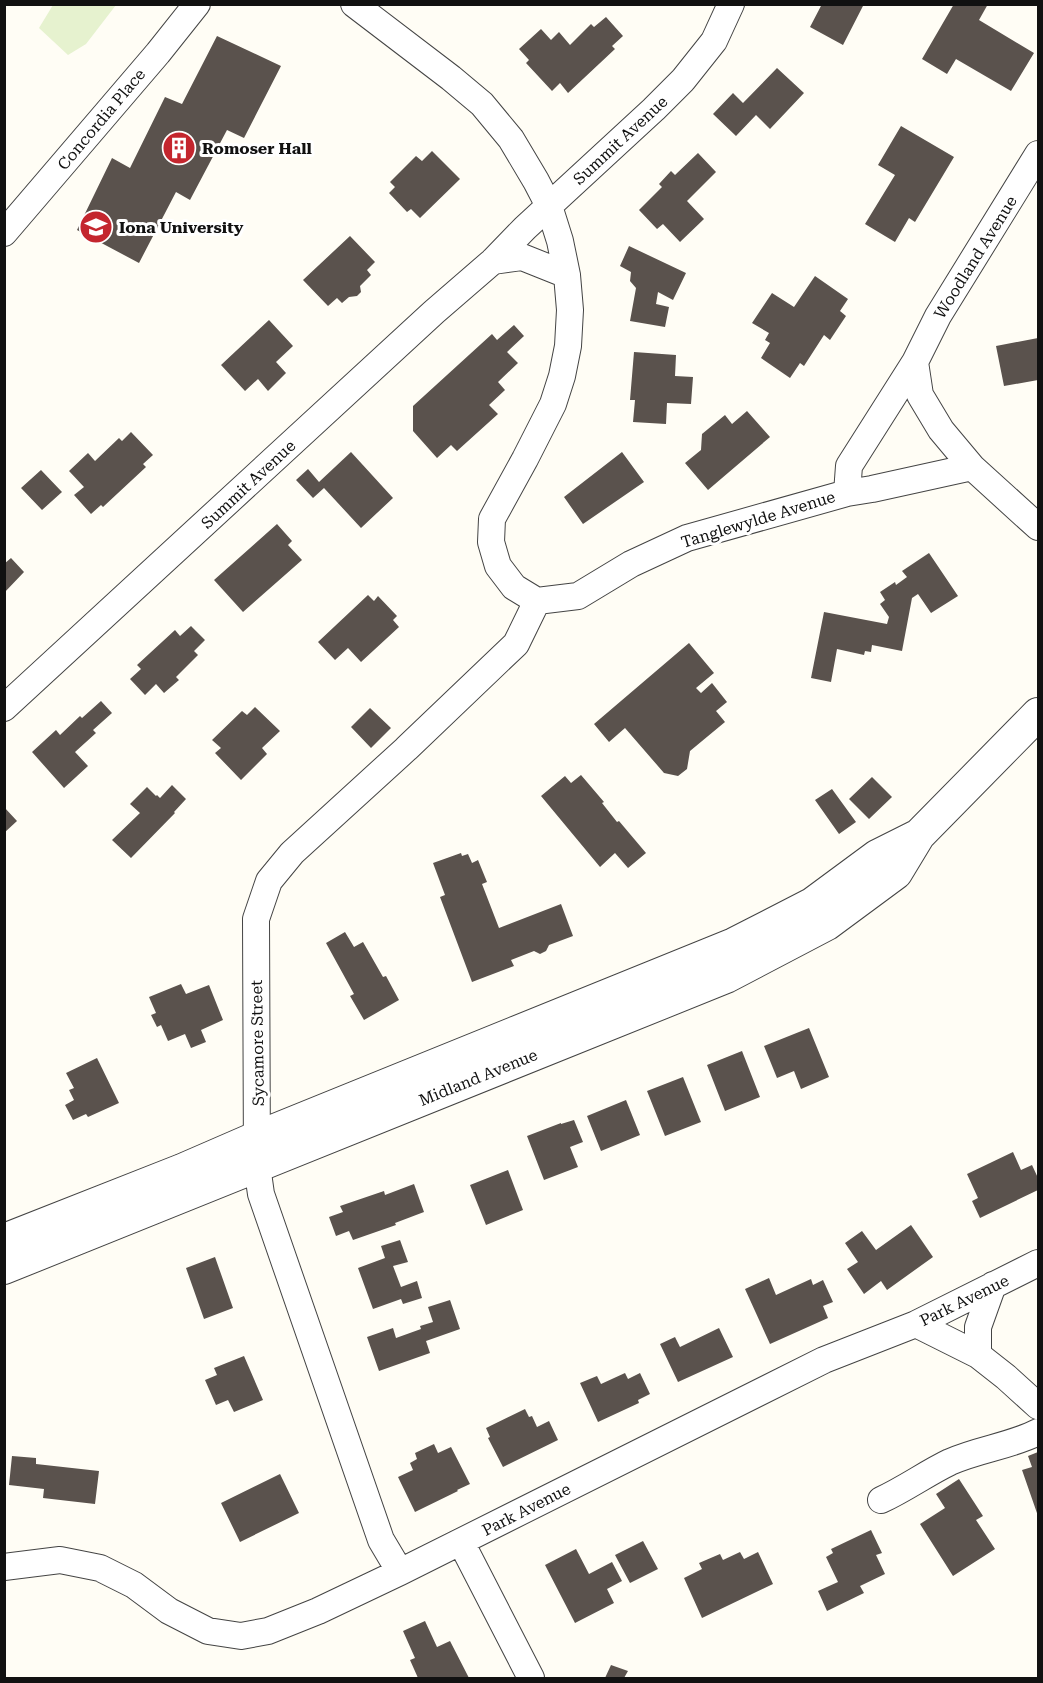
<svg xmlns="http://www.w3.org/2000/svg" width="1043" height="1683" font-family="'Roboto Serif',serif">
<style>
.pitch{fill:#e6f2cf}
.building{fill:#5a524d}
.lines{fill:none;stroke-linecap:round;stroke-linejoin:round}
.minor-casing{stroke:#444;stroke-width:28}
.tertiary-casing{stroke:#444;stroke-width:34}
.minor{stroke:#fff;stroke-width:26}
.tertiary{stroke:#fff;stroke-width:32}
.labels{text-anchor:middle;stroke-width:6;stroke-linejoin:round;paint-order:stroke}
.street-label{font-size:16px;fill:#111;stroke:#fff}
.poi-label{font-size:16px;font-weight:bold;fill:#111;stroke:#fff;text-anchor:start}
</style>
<rect width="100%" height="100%" fill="#fffdf5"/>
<path class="pitch" d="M53,5v-1l63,1 -30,39 -18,11 -29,-27z"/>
<path class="building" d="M822,4h42l-21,41 -33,-18z
M954,4h34l-9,16 55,33 -23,38 -55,-32 -9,15 -25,-15z
M606,17l17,19 -11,10 3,3 -47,44 -8,-10 -8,8 -26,-28 3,-3 -10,-11 22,-20 10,11 8,-8 11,13 21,-21 3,3z
M217,36l64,30 -37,72 -17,-8 -37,70 -14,-8 -37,71 -62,-33 35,-72 18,10 35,-71 17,7z
M777,68l27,25 -34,36 -14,-14 -20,21 -23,-22 20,-21 10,10z
M901,126l53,31 -39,65 -6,-4 -14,24 -30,-18 30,-49 -17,-10z
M432,151l28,28 -40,39 -9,-9 -4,3 -18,-19 6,-6 -5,-5 26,-26 6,5z
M698,153l18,19 -29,29 17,18 -24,23 -17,-18 -6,5 -18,-19 23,-23 -3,-3 12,-13 4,4z
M350,236l25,26 -8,8 4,5 -11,11 1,6 -4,4 -8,1 -7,6 -5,-5 -9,8 -25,-26z
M629,246l57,27 -13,27 -15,-8 -2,12 13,3 -4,20 -35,-6 6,-33 -6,-7 1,-9 -11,-6z
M815,276l33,23 -8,12 6,5 -16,24 -6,-5 -20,31 -4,-3 -10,15 -29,-20 9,-15 -5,-3 4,-7 -17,-10 20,-30 22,14z
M269,320l24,26 -17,16 10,11 -18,18 -10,-12 -13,12 -24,-26z
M514,325l10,11 -17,16 11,11 -20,19 7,8 -16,15 9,9 -41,37 -6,-6 -14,13 -24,-27v-25l79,-72 5,6z
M1038,338v42l-34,6 -8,-40z
M634,352l42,3 -1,21 18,1 -2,27 -24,-1 -1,21 -33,-2 2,-22h-5z
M747,411l23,26 -62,53 -23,-27 16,-13 1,-16 23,-19 7,9z
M131,432l22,23 -10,9 3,3 -43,40 -2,-2 -10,9 -17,-19 10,-8 -15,-16 19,-18 7,8 24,-23 3,3z
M351,452l42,46 -32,30 -37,-40 -11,10 -17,-18 12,-11 11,13z
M622,452l22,30 -61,42 -19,-27z
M41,470l21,22 -20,18 -21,-22z
M277,524l15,17 -4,4 14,15 -59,52 -29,-32z
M929,553l29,43 -27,17 -13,-19 -6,4 -10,53 -30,-6 -1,7 -6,-1 -1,4 -27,-6 -6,33 -20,-4 13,-66 63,12 2,-7 -9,-13 5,-4 -5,-8 15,-10 1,3 11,-8 -5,-6z
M11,558l13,14 -20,21v-29z
M368,595l6,6 4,-5 19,20 -4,4 6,7 -38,35 -13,-14 -13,12 -17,-18z
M191,626l14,14 -11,11 4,4 -22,22 3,3 -15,13 -8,-9 -11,11 -15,-16 11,-10 -4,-4 38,-35 5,6z
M689,643l25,30 -18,15 5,5 11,-10 15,19 -11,9 9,11 -35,29 -3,18 -9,7 -14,-3 -39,-45 -16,14 -15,-18z
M101,701l11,12 -19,17 3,3 -21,19 13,14 -24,22 -32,-36 24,-22 4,5 20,-19 2,2z
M255,707l25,24 -18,17 5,6 -26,26 -26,-27 6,-5 -9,-8 30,-29 5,4z
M370,708l21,20 -20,20 -20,-21z
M581,775l23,27 -2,1 15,19 2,-1 27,32 -18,15 -13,-15 -15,14 -59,-71 24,-20 6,7z
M872,777l20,20 -23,22 -20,-20z
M172,785l14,14 -12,13 1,1 -44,45 -19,-18 28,-27 -10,-9 17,-17 9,9 1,-1 3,3z
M832,789l24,33 -17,12 -24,-34z
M4,807l13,14 -13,12z
M461,853l1,3 6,-2 4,9 6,-3 9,22 -5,2 17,44 62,-24 12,32 -24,9 -3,6 -6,3 -6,-3 -23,9 3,6 -42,16 -32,-85 5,-2 -12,-32z
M345,932l9,15 9,-5 20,35 3,-1 13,24 -35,20 -14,-24 4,-2 -28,-51z
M181,984l5,10 23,-9 14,35 -22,10 5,12 -15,6 -6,-14 -17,7 -7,-16 -4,2 -6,-12 5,-2 -7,-16z
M809,1028l20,49 -28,12 -7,-18 -17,7 -13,-32z
M742,1051l18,46 -35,14 -18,-46z
M97,1058l22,45 -31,14 -2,-3 -13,6 -8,-15 9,-5 -5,-10 5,-2 -8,-15z
M683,1077l18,45 -36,14 -18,-45z
M626,1100l14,35 -39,16 -14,-35z
M574,1120l9,22 -13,5 8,20 -34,13 -17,-44 34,-13v1z
M1013,1152l8,18 11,-5 6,13v12l-58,28 -8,-17 6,-3 -11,-24z
M508,1170l15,40 -37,15 -16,-40z
M414,1184l10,28 -29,11 1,2 -43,15 -4,-9 -13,5 -7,-19 14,-5 -3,-6 44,-15 1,4z
M911,1225l22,32 -46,33 -6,-9 -17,13 -17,-25 11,-7 -13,-19 17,-12 14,19z
M400,1240l8,22 -15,4 8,21 16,-6 5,17 -19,6 -2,-5 -28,10 -15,-41 27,-10 -4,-12z
M215,1257l18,51 -29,11 -18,-51z
M769,1278l7,17 35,-16 2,6 10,-5 10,22 -10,4 5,12 -58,26 -25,-55z
M450,1300l10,29 -34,12 4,12 -51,18 -12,-34 26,-9 3,10 25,-9 -1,-3 13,-4 -5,-15z
M719,1328l14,29 -55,25 -18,-38 15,-7 5,10z
M244,1356l19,44 -29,12 -6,-12 -12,5 -11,-25 12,-5 -3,-7z
M625,1373l3,6 12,-6 10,21 -12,6 1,3 -41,19 -18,-39 17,-7 4,8z
M525,1409l4,8 3,-1 5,11 12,-6 9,19 -55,27 -15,-29 2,-1 -4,-9z
M434,1444l4,9 13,-6 19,37 -13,6 1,1 -43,21 -17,-35 15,-7 -3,-7 7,-4 -2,-6z
M1038,1452v64l-16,-46 10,-3 -4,-11z
M12,1456l24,2v6l63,7 -4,33 -52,-6 1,-9 -35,-4z
M280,1474l19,39 -59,29 -19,-39z
M959,1479l24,37 -7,4 19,29 -42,27 -33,-52 25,-16 -9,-14z
M871,1530l11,23 -6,2 9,19 -25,12 4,7 -37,18 -9,-20 20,-9 -12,-25 7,-4 -2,-4z
M643,1541l15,28 -28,14 -15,-28z
M576,1549l13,25 23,-12 10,19 -15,8 7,14 -39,20 -30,-58z
M740,1552l4,7 14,-7 15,32 -71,34 -18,-40 18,-9 -3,-6 21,-9 3,6z
M425,1621l12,26 13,-6 19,37h-51l-8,-18 5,-2 -12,-27z
M611,1665l17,6 -4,7h-19z"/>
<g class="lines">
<defs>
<path id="minor" d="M354,4l97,74 31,26 29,35 25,42 13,25 11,35 7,34 3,35 -2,36 -6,30 -9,28 -28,55 -33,60 -1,23 7,24 16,21 23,14 41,-5 53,-32 56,-26 160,-45 25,-4 100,-22 66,60
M4,233l154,-180 39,-49
M493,261l29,-4 45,18
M915,362l5,33 21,35 31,37
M847,493l2,-27 66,-104 23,-46 100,-162
M4,708l430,-396 59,-51 32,-33 129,-119 29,-29 31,-39 17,-37
M916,1324l62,31 28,22 32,29
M978,1355v-28l15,-42
M881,1500c24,-11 46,-27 69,-38 29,-13 61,-16 88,-30
M461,1542l70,136
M4,1567l56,-7 40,8 34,17 35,26 39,20 33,5 27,-5 50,-20 82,-39 424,-212 92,-36 122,-61
M400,1572l-19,-32 -120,-346 -4,-28 -1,-247 13,-38 23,-28 114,-104 110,-105 21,-43"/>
<path id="tertiary" d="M4,1240l178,-70 76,-33 476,-193 78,-40 65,-48 42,-21
M4,1268l722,-291 101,-53 69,-51 23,-38 119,-121"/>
</defs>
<use href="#minor" class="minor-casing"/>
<use href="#tertiary" class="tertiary-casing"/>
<use href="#minor" class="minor"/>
<use href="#tertiary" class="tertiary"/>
</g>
<defs>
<symbol id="building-disc" viewBox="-11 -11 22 22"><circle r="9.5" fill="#c4262e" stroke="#fff"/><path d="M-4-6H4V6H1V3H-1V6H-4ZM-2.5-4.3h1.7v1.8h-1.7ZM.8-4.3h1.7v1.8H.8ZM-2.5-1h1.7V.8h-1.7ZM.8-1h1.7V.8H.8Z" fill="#fff"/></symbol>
<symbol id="university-disc" viewBox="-11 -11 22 22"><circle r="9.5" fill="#c4262e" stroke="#fff"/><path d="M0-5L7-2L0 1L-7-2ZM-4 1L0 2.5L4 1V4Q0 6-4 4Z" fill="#fff"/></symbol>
</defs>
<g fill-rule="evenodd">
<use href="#building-disc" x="160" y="129" width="38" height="38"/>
<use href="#university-disc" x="77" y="208" width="38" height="38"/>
</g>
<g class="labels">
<g class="street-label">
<text transform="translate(101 119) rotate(-50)" y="6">Concordia Place</text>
<text transform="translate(620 140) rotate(-43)" y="6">Summit Avenue</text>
<text transform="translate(975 257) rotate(-58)" y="6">Woodland Avenue</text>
<text transform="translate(248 484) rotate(-43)" y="6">Summit Avenue</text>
<text transform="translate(758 519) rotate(-17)" y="6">Tanglewylde Avenue</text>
<text transform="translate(257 1043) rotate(-91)" y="6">Sycamore Street</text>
<text transform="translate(478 1077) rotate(-22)" y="6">Midland Avenue</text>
<text transform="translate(964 1300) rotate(-26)" y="6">Park Avenue</text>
<text transform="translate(526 1509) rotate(-27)" y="6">Park Avenue</text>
</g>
<g class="poi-label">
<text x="202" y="154">Romoser Hall</text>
<text x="119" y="233">Iona University</text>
</g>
</g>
<rect width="1043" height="1683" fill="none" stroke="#111111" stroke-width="12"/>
</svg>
